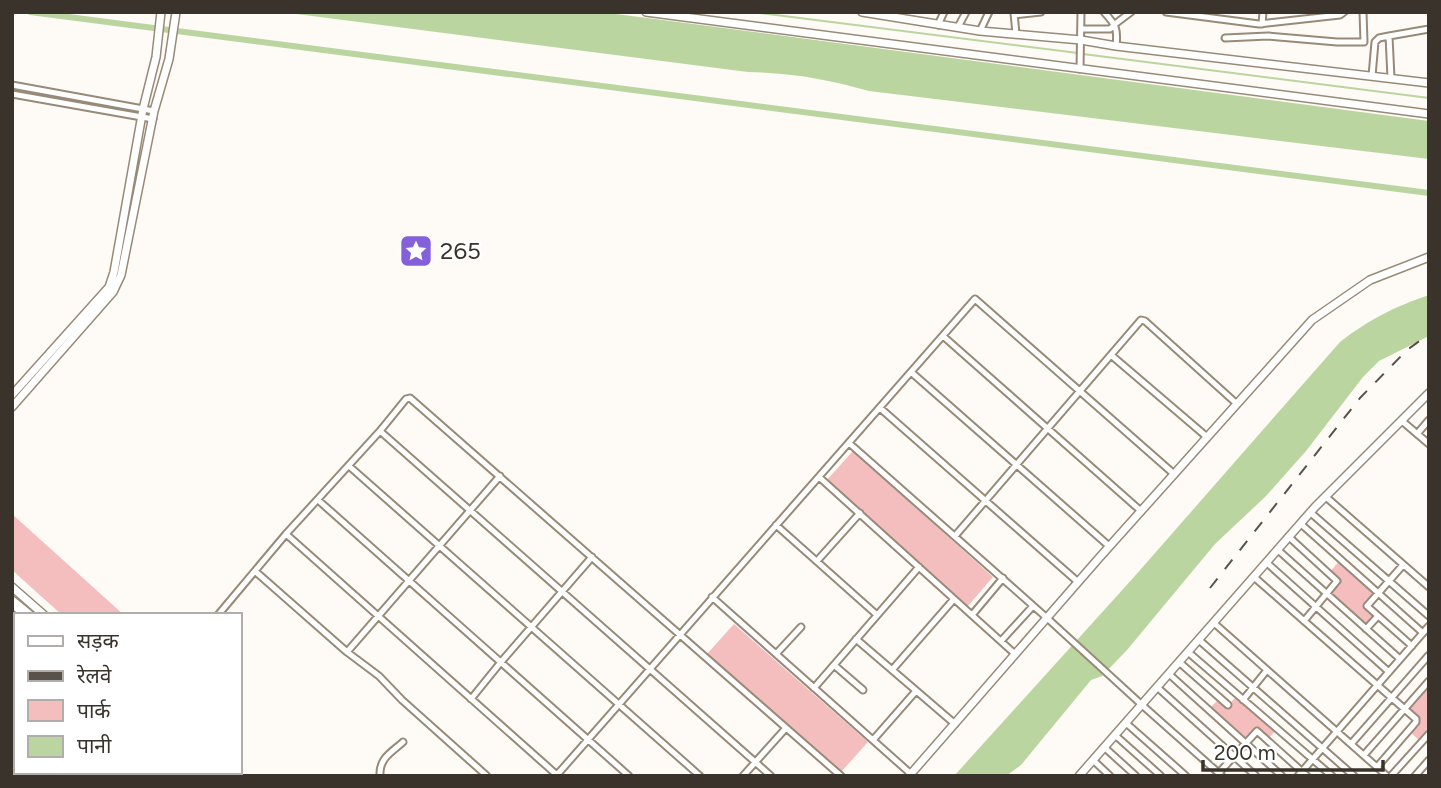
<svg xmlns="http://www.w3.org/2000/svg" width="1441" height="788" font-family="Figtree,'Noto Sans Devanagari',sans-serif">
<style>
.green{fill:#f4bdbe}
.water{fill:#bad59f}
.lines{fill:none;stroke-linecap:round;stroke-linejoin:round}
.stream{stroke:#bad59f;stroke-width:2}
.canal{stroke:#bad59f;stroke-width:6}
.street-casing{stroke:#988a78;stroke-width:9}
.secondary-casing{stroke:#988a78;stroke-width:10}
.highway-casing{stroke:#988a78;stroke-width:13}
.street{stroke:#fff;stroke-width:5}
.secondary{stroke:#fff;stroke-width:7}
.highway{stroke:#fff;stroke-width:10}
.rail{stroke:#58524b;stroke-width:2;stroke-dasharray:12 12;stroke-linecap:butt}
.labels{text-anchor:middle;stroke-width:5;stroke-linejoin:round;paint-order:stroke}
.poi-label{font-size:24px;fill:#39332b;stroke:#fff;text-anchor:start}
</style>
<rect width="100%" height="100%" fill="#fefaf6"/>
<path class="green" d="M853,451l140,126 -26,30 -141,-126z
M12,514l112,101h-62l-50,-45z
M1339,561l37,33 -11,12 11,10 -10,11 -37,-33 11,-13 -10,-9z
M734,624l134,118 -27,30 -134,-118z
M1429,684v47l-9,10 -11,-10 10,-11 -12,-11z
M1239,693l39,35 -10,11 -12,-10 -11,12 -36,-32 10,-10 9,7z"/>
<path class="water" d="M281,12h319l55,7 774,102v38l-560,-68c-43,-12 -76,-18 -121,-19z
M1429,295v41l-50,25 -16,16 -57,74 -41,46 -50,47 -88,106 -25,26 -11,4 -70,85 -15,11h-52l180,-199 206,-235c30,-23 54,-35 89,-47z"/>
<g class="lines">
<path class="stream" d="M753,12l325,41
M1083,54l346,44"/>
<path class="canal" d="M30,12l1399,181"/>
<defs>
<path id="street" d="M1104,12c12,13 14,17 12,34
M1166,12l93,12 81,-9 4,-3
M1014,13l2,21
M1014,15l27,-3
M1262,24l1,-12
M938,25l6,-13
M958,27l8,-15
M1081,29h29l5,-5 16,-12
M980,31l9,-19
M1225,38l43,-2 69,6h27l-1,-30
M1080,69l1,-57
M1372,76l3,-34 4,-4 10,-2
M1391,78l-2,-42 40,-7
M12,85l142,26
M12,94l141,25
M943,336l198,175
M1111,355l96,82
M911,372l198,174
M880,408l198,174
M1402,421l27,23
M380,431l391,345
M1417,434l12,-14
M849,443l198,175 95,87 80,71
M349,466l351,310
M819,477l196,177
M1326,497l103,90
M318,500l311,276
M1311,513l118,103
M1301,524l122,109
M776,525l101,90
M286,534l272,242
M955,536l186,-216 4,1 92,83
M1289,537l48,44 -33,40
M1278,550l122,109
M817,561l43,-48
M1267,563l122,109
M1403,565l-36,41 45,40
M256,572l91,80 32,24 23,24 85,76
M1254,577l162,142v3l-39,45
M712,597l199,177
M218,615l68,-81 94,-103 26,-32 4,-1 431,378
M972,615l31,-37
M1214,623l173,153
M1366,629l12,-13
M856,639l99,85
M1199,640l155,136
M1001,641l32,-35
M347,652l153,-176
M1188,652l144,124
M776,654l25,-27
M1179,662l49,43
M834,665l29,25
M892,670l62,-71
M1169,674l113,102
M1157,687l99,89
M814,688l105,-121
M471,699l30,-37 91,-105
M1243,700l24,-30
M1126,723l60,53
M1115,735l46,41
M873,740l43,-49
M1351,744l78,-89
M1104,747l32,29
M1364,755l65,-74
M1093,760l17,16
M45,776l3,-4
M63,776l3,-4
M380,776c-1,-18 11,-23 23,-34
M556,776l419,-477 199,175
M743,776l43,-48
M1216,776l41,-45 50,45
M1298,776l131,-150
M1391,776l38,-42
M1415,776l14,-16"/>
<path id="secondary" d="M646,12l783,102
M862,12l118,19 101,9 35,6 313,37
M12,395l97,-108 5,-15 29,-163 13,-52 5,-45
M12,407l101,-115 8,-17 33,-164 15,-52 7,-47
M12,587l32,28
M12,666l4,3
M137,772l4,4
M223,772l3,4
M909,776l190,-218 213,-238 58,-40 59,-23
M1079,776l236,-269 114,-114"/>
<path id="highway" d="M12,602l16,13
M12,622l4,3
M12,637l4,3
M12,658l4,3
M148,772l4,4
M172,772l4,4
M190,772l4,4
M216,772l4,4"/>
</defs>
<use href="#street" class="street-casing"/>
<use href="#secondary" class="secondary-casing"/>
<use href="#highway" class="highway-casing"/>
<use href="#street" class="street"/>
<use href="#secondary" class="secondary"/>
<use href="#highway" class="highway"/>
<path class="rail" d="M1210,588l150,-190 47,-48 22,-16"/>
</g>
<defs>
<symbol id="sight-square" viewBox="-11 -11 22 22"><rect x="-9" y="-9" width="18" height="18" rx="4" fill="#8461db" stroke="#fff"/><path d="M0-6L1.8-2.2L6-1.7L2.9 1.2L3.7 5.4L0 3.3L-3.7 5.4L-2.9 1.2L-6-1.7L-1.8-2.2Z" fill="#fff"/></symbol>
</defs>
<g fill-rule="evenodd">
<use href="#sight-square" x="397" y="232" width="38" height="38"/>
</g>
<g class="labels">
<g class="poi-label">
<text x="440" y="259">265</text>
</g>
</g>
<rect width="1441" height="788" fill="none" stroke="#39332b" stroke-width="28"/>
<rect x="14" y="613" width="228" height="161" fill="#ffffff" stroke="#b0adaa" stroke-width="2"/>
<rect x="28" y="636" width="35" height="10" fill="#ffffff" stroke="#b0adaa" stroke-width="2"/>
<text x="77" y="648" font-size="21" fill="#39332b">सड़क</text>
<rect x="28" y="671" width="35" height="10" fill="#58524b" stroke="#b0adaa" stroke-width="2"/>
<text x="77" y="683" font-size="21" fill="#39332b">रेलवे</text>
<rect x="28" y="700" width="35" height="21" fill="#f4bdbe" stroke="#b0adaa" stroke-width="2"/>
<text x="77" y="718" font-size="21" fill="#39332b">पार्क</text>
<rect x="28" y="736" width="35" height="21" fill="#bad59f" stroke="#b0adaa" stroke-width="2"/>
<text x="77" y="753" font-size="21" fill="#39332b">पानी</text>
<path d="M1203 760v10h180v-10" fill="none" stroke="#39332b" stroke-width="3.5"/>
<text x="1214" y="760" font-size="21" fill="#39332b" stroke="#ffffff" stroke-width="5" paint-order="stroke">200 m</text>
</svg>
